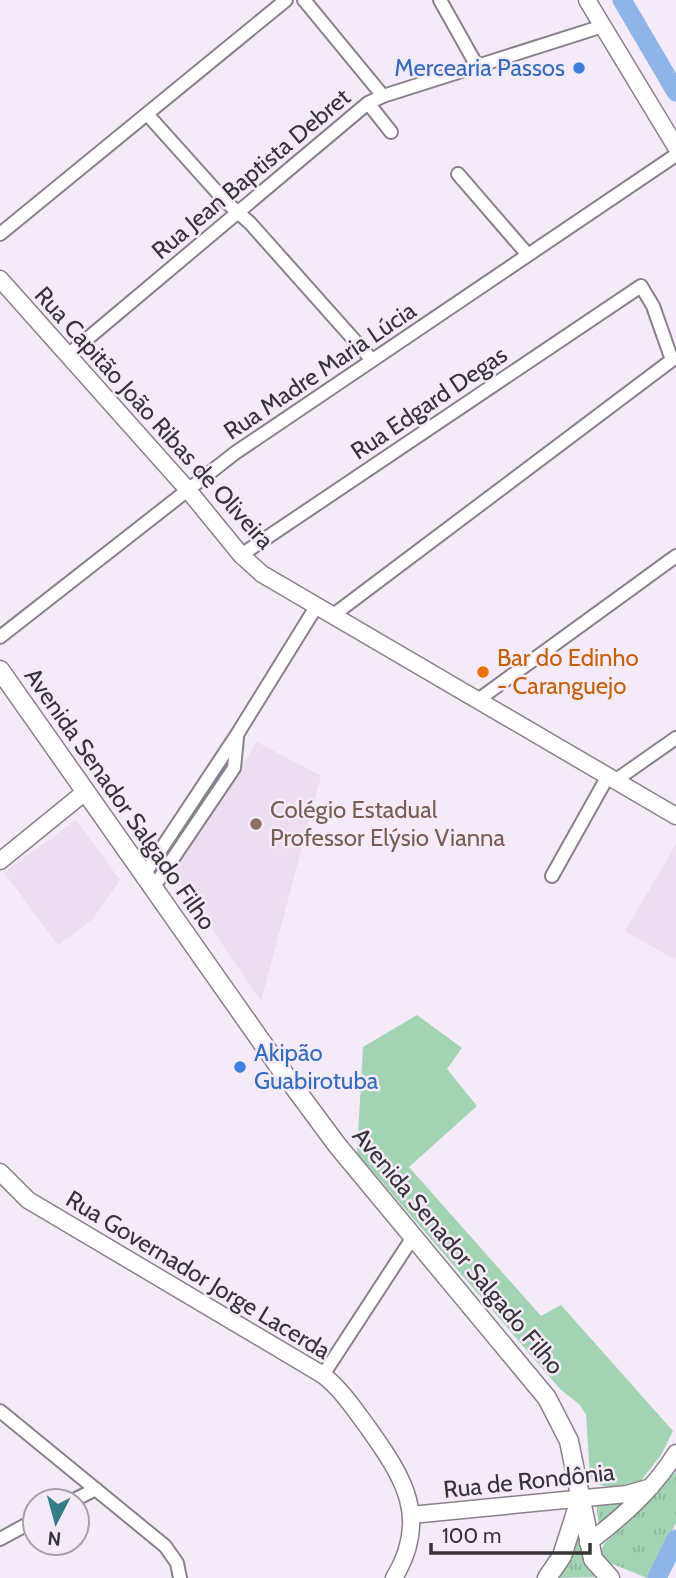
<svg xmlns="http://www.w3.org/2000/svg" width="676" height="1578" font-family="Cabin,sans-serif">
<style>
.built{fill:#ecddf1}
.grass{fill:url(#grass-tufts)}
.park{fill:#a2d4b4}
.lines{fill:none;stroke-linecap:round;stroke-linejoin:round}
.river{stroke:#8fb4e8;stroke-width:19}
.minor-casing{stroke:#8a808c;stroke-width:16}
.tertiary-casing{stroke:#8a808c;stroke-width:19}
.secondary-casing{stroke:#8a808c;stroke-width:21}
.minor{stroke:#fff;stroke-width:12}
.tertiary{stroke:#fff;stroke-width:16}
.secondary{stroke:#fff;stroke-width:18}
.shop-dot{fill:#3f7fe0;stroke:#f5ebf8;stroke-width:2.5}
.food-dot{fill:#e8710a;stroke:#f5ebf8;stroke-width:2.5}
.education-dot{fill:#8d6e63;stroke:#f5ebf8;stroke-width:2.5}
.labels{text-anchor:middle;stroke-width:5;stroke-linejoin:round;paint-order:stroke}
.shop-label{font-size:24px;fill:#366cbe;stroke:#f5ebf8;text-anchor:end}
.street-label{font-size:24px;fill:#373338;stroke:#f5ebf8}
.food-label{font-size:24px;fill:#c56008;stroke:#f5ebf8;text-anchor:start}
.education-label{font-size:24px;fill:#785e54;stroke:#f5ebf8;text-anchor:start}
</style>
<defs>
<pattern id="grass-tufts" width="24" height="20" patternUnits="userSpaceOnUse" patternTransform="scale(1.75)"><rect width="24" height="20" fill="#a2d4b4"/><path d="M3 7l-1-3M5 7V3M7 7l1-3M15 17l-1-3M17 17v-4M19 17l1-3" fill="none" stroke="#8cb69c"/></pattern>
</defs>
<rect width="100%" height="100%" fill="#f5ebf8"/>
<path class="built" d="M257,742l64,34 -60,225 -88,-129z
M76,820l44,60 -27,39 -35,26 -54,-73z
M676,844v116l-51,-29z"/>
<path class="grass" d="M676,1472v51l-29,55 -42,-17 -4,-9 3,-8z
M632,1501l-33,25 -3,-22z
M576,1539l4,1 18,33 -2,4 -42,1z"/>
<path class="park" d="M417,1015l45,33 -15,21 30,37 -68,61 132,149 20,-11 112,126 -12,24 -21,27c-16,2 -40,11 -50,-5l-4,-62 -6,-10 -20,-16 -203,-236 6,-106z"/>
<g class="lines">
<path class="river" d="M622,0l54,92
M657,1578l19,-39"/>
<defs>
<path id="minor" d="M304,0l79,96
M440,0l37,66
M368,103l23,29
M147,114l78,87 25,22 122,137
M458,174l70,81
M0,234l286,-234
M68,355l300,-252 15,-7 220,-70
M241,555l400,-269 12,20 19,54 -340,256
M0,637l235,-184 441,-298
M478,700l198,-144
M616,780l60,-42
M144,875l94,-142 78,-126
M552,876l56,-100
M153,888l81,-120 3,-30
M323,1375l90,-138
M0,1411l165,135 12,17 3,15
M72,1501l24,-12
M0,1539l35,-19"/>
<path id="tertiary" d="M587,0l89,147
M0,279l188,211 53,65 21,19 414,242
M0,861l85,-69
M0,1172l28,28 295,175c19,15 32,35 46,54 35,49 61,90 25,149
M411,1515l216,-21 24,-7
M588,1543c34,-26 65,-53 88,-90"/>
<path id="secondary" d="M0,670l280,398 57,77 210,253 22,43 24,118 17,19
M547,1578l15,-22 16,-50"/>
</defs>
<use href="#minor" class="minor-casing"/>
<use href="#tertiary" class="tertiary-casing"/>
<use href="#secondary" class="secondary-casing"/>
<use href="#minor" class="minor"/>
<use href="#tertiary" class="tertiary"/>
<use href="#secondary" class="secondary"/>
</g>
<g class="shop-dot">
<circle cx="579" cy="68" r="7"/>
<circle cx="240" cy="1067" r="7"/>
</g>
<circle class="food-dot" cx="483" cy="672" r="7"/>
<circle class="education-dot" cx="256" cy="824" r="7"/>
<g class="labels">
<g class="shop-label">
<text x="565" y="76">Mercearia Passos</text>
<text x="254" y="1061" text-anchor="start">Akipão<tspan x="254" dy="28">Guabirotuba</tspan></text>
</g>
<g class="street-label">
<text transform="translate(251 174) rotate(-40)" y="8">Rua Jean Baptista Debret</text>
<text transform="translate(320 371) rotate(-34)" y="8">Rua Madre Maria Lúcia</text>
<text transform="translate(429 403) rotate(-34)" y="8">Rua Edgard Degas</text>
<text transform="translate(154 418) rotate(48)" y="8">Rua Capitão João Ribas de Oliveira</text>
<text transform="translate(120 799) rotate(55)" y="8">Avenida Senador Salgado Filho</text>
<text transform="translate(458 1251) rotate(50)" y="8">Avenida Senador Salgado Filho</text>
<text transform="translate(198 1275) rotate(31)" y="8">Rua Governador Jorge Lacerda</text>
<text transform="translate(529 1481) rotate(-6)" y="8">Rua de Rondônia</text>
</g>
<g class="food-label">
<text x="497" y="666">Bar do Edinho<tspan x="497" dy="28">- Caranguejo</tspan></text>
</g>
<g class="education-label">
<text x="270" y="818">Colégio Estadual<tspan x="270" dy="28">Professor Elýsio Vianna</tspan></text>
</g>
</g>
<g transform="translate(56 1522) rotate(186)"><circle r="33" fill="#f5ebf8" stroke="#a9a1ab" stroke-width="2"/>
<path d="M0-5L12 26L0 18L-12 26Z" fill="#367e87"/>
<text y="-10" font-size="19" font-weight="bold" text-anchor="middle" fill="#373338">N</text>
</g>
<path d="M431 1543v10h159v-10" fill="none" stroke="#373338" stroke-width="3.5"/>
<text x="442" y="1543" font-size="21" fill="#373338" stroke="#f5ebf8" stroke-width="5" paint-order="stroke">100 m</text>
</svg>
